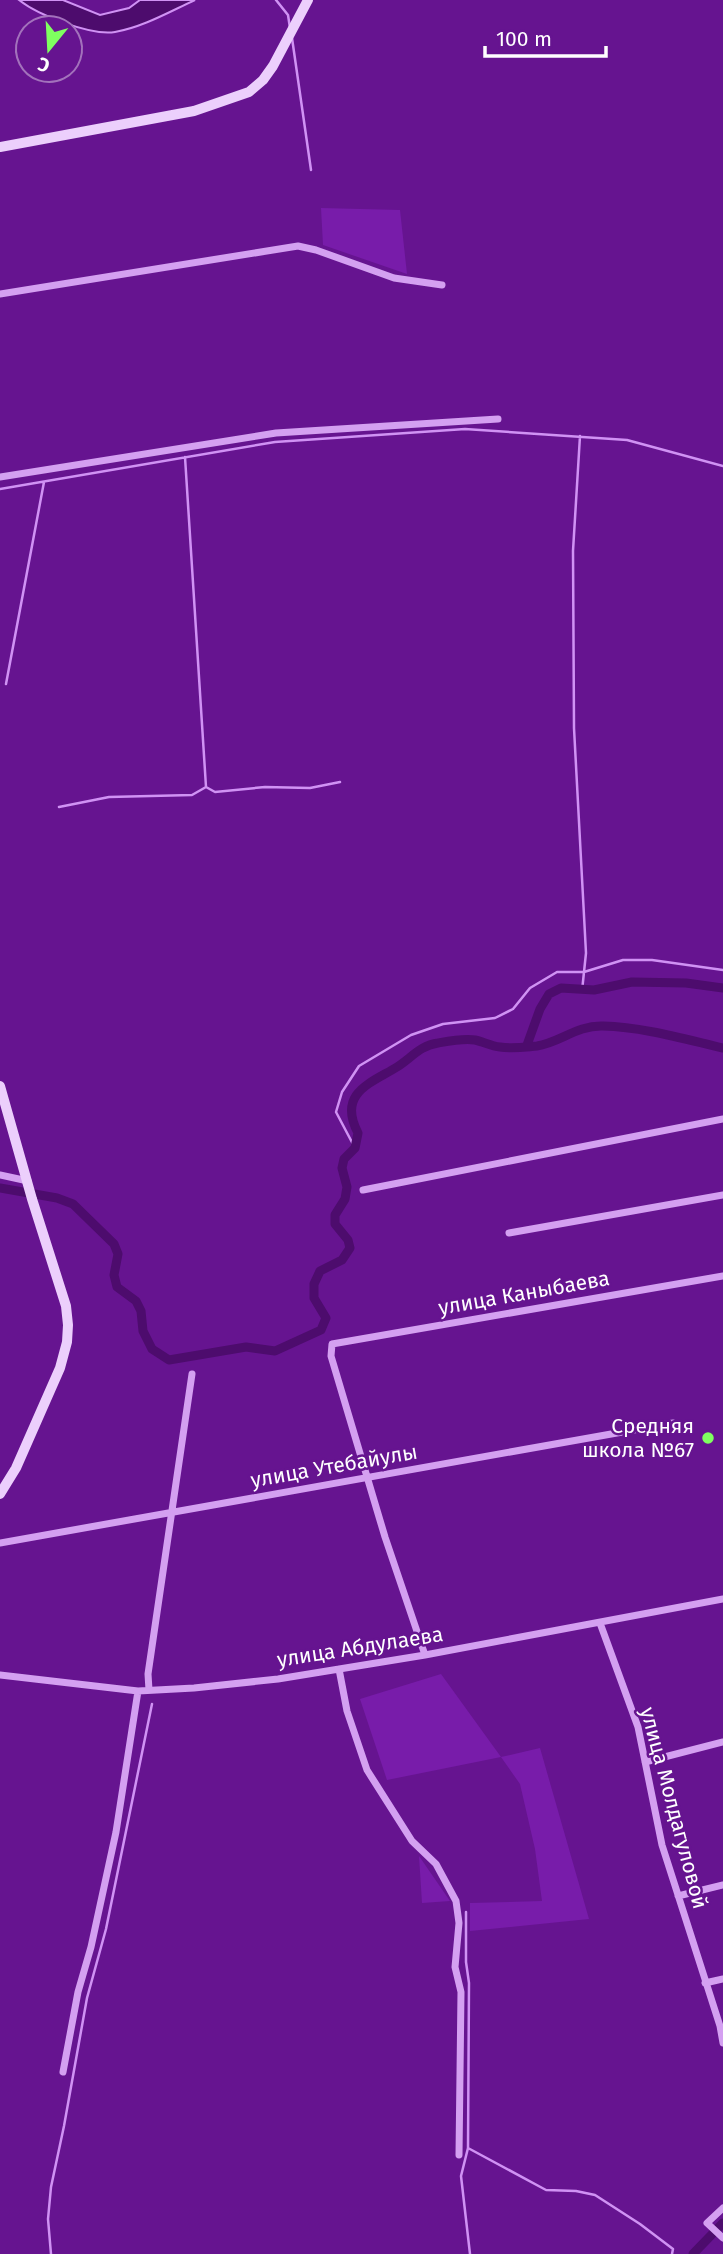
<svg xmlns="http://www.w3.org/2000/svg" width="723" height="2254" font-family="'Fira Sans',sans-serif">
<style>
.green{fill:#781caa}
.water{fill:#4d0c6d;stroke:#d092f4;stroke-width:2}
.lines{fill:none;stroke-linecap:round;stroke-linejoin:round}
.stream{stroke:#d092f4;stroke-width:2.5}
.canal{stroke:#4d0c6d;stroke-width:9}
.street{stroke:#d4a0f1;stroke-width:7}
.secondary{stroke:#eccffc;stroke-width:10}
.poi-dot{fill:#7fff60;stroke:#661490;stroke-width:2.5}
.labels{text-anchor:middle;stroke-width:5;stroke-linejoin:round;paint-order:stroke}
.street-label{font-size:21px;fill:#fff;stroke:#661490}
.poi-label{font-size:21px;fill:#fff;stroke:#661490;text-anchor:end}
</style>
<rect width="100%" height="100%" fill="#661490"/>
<path class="green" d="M321,208l79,2 7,64 -84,-29z
M441,1674l60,83 39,-9 49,171 -119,12v-28l72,-2 -7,-52 -15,-65 -19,-27 -114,23 -27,-81z
M419,1856l31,45 -28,2z"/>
<path class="water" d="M19,0h44l37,15 29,-7 11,-8h55c-26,12 -52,27 -80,32 -24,4 -77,-17 -96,-32z"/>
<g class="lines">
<path class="stream" d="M276,0l12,15 2,13
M292,38l19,132
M580,436l-7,115 1,177 12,225 -4,38
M185,457l21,330 9,5 50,-5 45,1 30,-6
M0,489l275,-47 190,-13 162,11 96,26
M6,684l38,-202
M59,807l50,-10 83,-2 14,-8
M355,1148l-19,-36 6,-20 17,-26 52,-31 32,-11 52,-6 18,-9 17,-21 27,-16h27l39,-12h29l71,10
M466,1912v50l3,21 -1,165 78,42 30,1 19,4 45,29 33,25 -1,5
M468,2148l-7,28 9,78
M51,2254l-3,-35 3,-32 13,-61 23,-128 19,-69 46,-225"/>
<path class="canal" d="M527,1045l13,-36 9,-15 12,-6 33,2 38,-8 54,1 37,5
M0,1188l57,10 16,6 41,40 4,10 -4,21 3,12 19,14 5,10 2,20 9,18 17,11 77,-13 29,4 46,-21 5,-12 -12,-20v-14l6,-13 22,-11 8,-12 -2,-8 -13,-16v-9l10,-16 2,-12 -5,-19 2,-9 11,-11 3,-15c-21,-40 13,-50 39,-66 14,-9 24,-22 41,-24 11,-2 26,-5 37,-3 9,2 16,6 25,7 13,2 25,0 37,-1 22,-3 40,-21 66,-20 40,1 81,13 120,22
M693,2254l30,-31"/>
<path class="street" d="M0,294l298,-48 18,4 78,28 48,7
M0,477l276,-44 222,-14
M0,1175l28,6
M363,1190l360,-71
M509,1233l214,-38
M0,1543l673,-120
M600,1623l38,104 24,118 58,181 3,17
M425,1655l-40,-118 -54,-181 1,-12 391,-68
M339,1669l8,42 20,59 45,71 24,23 20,37 3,22 -4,44 6,25 -2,163
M0,1675l138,16 56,-3 84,-9 147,-24 298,-56
M149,1690l-1,-16 44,-300
M645,1762l78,-20
M678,1896l45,-11
M705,1983l18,-4
M63,2072l15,-80 13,-45 25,-115 22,-141
M723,2208l-16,15 16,15"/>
<path class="secondary" d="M0,147l194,-36 55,-19 14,-12 10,-14 35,-66
M0,1086l32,113 34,107 2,19 -1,17 -7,26 -44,100 -16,26"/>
</g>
<circle class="poi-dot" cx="708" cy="1438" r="7"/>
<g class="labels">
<g class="street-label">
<text transform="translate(524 1293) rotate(-10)" y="7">улица Каныбаева</text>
<text transform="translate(334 1466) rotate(-10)" y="7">улица Утебайулы</text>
<text transform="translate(360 1647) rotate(-9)" y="7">улица Абдулаева</text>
<text transform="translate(674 1808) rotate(75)" y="7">улица Молдагуловой</text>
</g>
<g class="poi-label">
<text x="694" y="1433">Средняя<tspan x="694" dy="24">школа №67</tspan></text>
</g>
</g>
<g transform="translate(49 49) rotate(198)"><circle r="33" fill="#661490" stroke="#a372bc" stroke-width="2"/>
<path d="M0-5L12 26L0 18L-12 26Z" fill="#7fff60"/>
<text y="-10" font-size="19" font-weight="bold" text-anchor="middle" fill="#ffffff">С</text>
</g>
<path d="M485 46v10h121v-10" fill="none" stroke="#ffffff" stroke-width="3.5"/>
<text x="496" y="46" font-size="21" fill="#ffffff" stroke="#661490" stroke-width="5" paint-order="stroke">100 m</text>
</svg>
